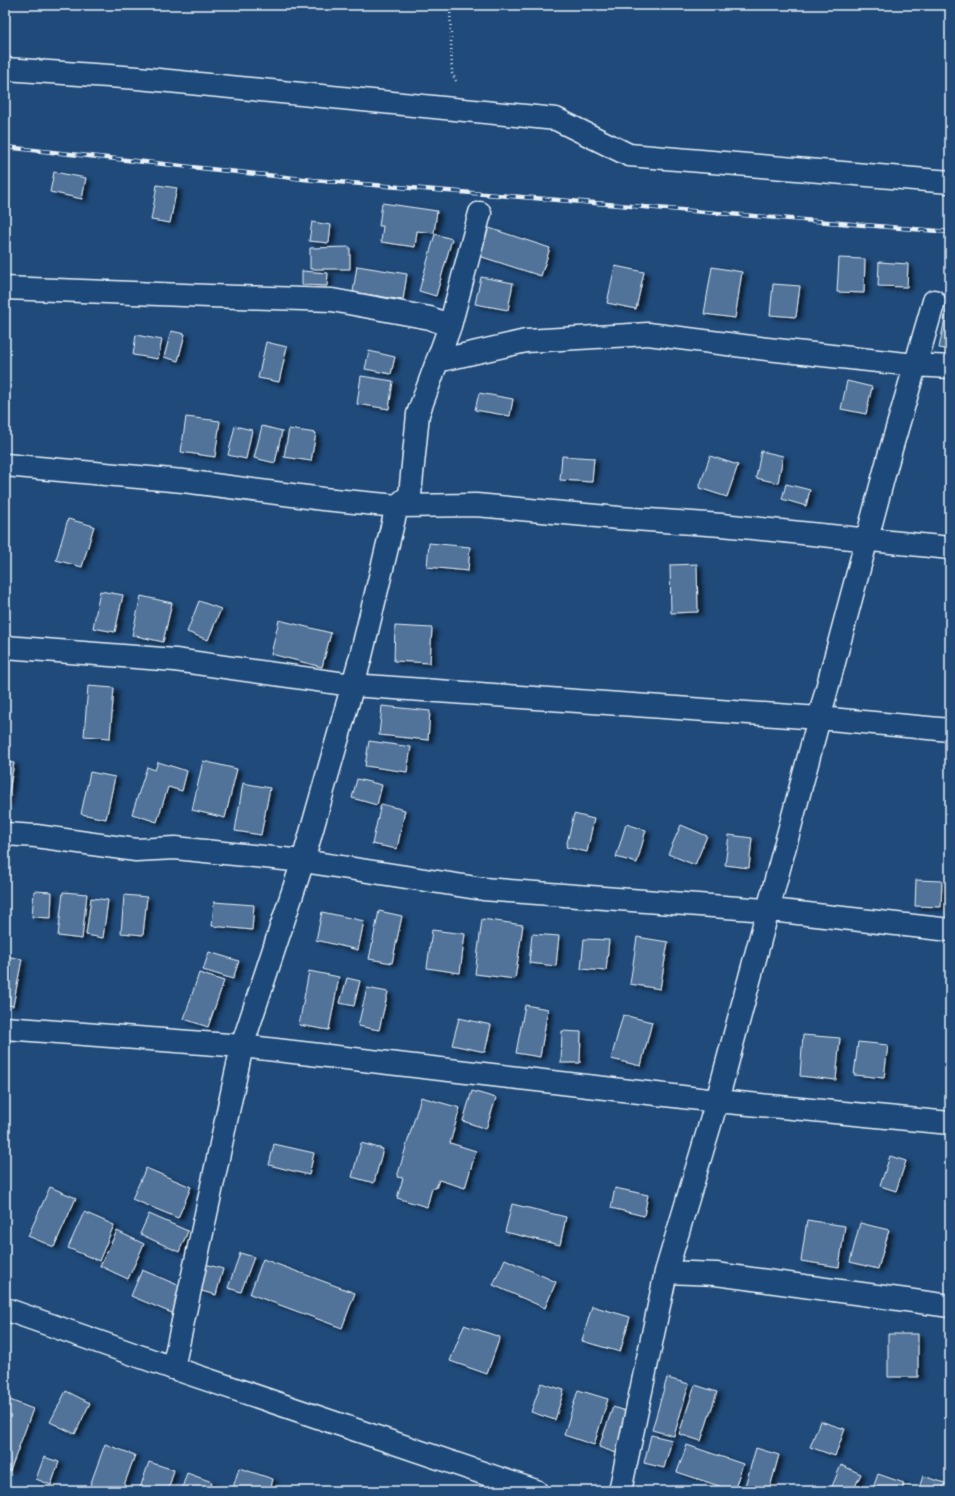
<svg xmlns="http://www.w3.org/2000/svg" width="955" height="1496" font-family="'Patrick Hand',sans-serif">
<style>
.building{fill:#517399;stroke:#e8f1f8;filter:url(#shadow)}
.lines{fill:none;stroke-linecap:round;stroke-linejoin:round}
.street-casing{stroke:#e8f1f8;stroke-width:25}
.highway-casing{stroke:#e8f1f8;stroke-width:25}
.path{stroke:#e8f1f8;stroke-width:2.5;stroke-dasharray:1 3;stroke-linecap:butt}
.street{stroke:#1f4a7a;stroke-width:22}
.highway{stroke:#1f4a7a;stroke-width:22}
.rail-casing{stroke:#e8f1f8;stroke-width:4.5}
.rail{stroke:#1f4a7a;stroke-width:3;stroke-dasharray:9;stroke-linecap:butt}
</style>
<defs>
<filter id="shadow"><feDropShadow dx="4.5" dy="2.5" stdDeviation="2" flood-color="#0009"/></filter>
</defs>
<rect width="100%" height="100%" fill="#1f4a7a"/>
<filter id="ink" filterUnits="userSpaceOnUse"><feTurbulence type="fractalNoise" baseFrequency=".025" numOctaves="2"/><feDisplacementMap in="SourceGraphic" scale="8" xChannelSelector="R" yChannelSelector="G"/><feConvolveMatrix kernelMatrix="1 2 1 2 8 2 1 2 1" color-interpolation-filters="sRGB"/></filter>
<g filter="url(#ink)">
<path class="building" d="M54,172l32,6 -4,21 -32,-7z
M157,185l20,3 -7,35 -19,-3z
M382,203l55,8 -3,22 -17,-2 -2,16 -34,-5 2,-16h-4z
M312,222l19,3 -2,18 -20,-2z
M489,228l61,20 -9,28 -62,-20z
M435,234l17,5 -16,57 -17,-5z
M350,247v22h-40v-21z
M839,258l26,1 -1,34 -27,-1z
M879,262l29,2 -1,23 -29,-1z
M357,266l50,8 -4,26 -50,-8z
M615,266l29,6 -8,37 -29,-6z
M712,267l30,5 -7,46 -31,-4z
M302,271l26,2 -1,13 -25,-1z
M481,277l32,6 -5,27 -33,-6z
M773,284l27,2 -4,31 -26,-2z
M947,308h3v42l-11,-2z
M171,331l14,3 -7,27 -14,-4z
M136,335l26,5 -4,19 -25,-4z
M266,342l21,5 -8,35 -21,-4z
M369,351l26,6 -4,17 -26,-5z
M361,376l32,5 -4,28 -32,-5z
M847,381l25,6 -6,27 -25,-5z
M479,393l34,6 -3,17 -35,-6z
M186,417l34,4 -5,36 -34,-5z
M235,426l17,4 -6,29 -18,-4z
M262,426l20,5 -7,32 -21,-5z
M289,429l27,4 -5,28 -27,-4z
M761,451l22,5 -5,27 -22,-5z
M562,456l32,2 -2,24 -32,-2z
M710,456l28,9 -11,32 -28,-9z
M786,484l24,6 -4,16 -24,-7z
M68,519l26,7 -12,41 -26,-7z
M429,543l41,4 -2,24 -41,-4z
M697,564l1,48 -27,1 -1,-48z
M100,591l23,4 -8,37 -22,-4z
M141,596l31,7 -9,39 -31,-7z
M199,601l22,8 -13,31 -21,-8z
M279,620l52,13 -9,34 -51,-13z
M395,626l37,2 -2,35 -36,-2z
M88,686l26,2 -4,50 -26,-2z
M382,706l48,5 -2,29 -49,-5z
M369,741l42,6 -4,25 -42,-6z
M203,761l34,8 -12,49 -33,-8z
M5,762l9,1 -7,41 -2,-1z
M158,762l29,9 -5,20 -14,-4 -11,35 -25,-8 15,-47 8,3z
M90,772l25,5 -9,42 -25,-5z
M357,779l25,6 -5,20 -25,-7z
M243,783l27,5 -9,47 -26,-4z
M381,804l24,6 -8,39 -25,-5z
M574,814l20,5 -7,33 -21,-5z
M626,824l20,6 -9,33 -21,-6z
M681,825l26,11 -12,29 -27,-11z
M729,835l23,3 -3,30 -24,-3z
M916,880l26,1 -1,26 -26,-1z
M34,891l18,1 -1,26 -19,-1z
M63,892l24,2 -5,45 -24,-3z
M124,895l23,2 -4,38 -22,-2z
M91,898l17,2 -5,38 -17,-3z
M214,902l40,3 -2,25 -40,-4z
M379,911l23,5 -10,47 -23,-4z
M322,912l42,9 -6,29 -42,-10z
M482,919l41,6 -8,54 -40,-5z
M432,930l33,4 -5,39 -33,-5z
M532,934l27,2 -3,30 -27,-3z
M637,937l31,5 -8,47 -30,-5z
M584,939l25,1 -3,31 -25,-2z
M209,952l30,9 -6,18 -30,-9z
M5,956l17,3 -9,47 -8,-2z
M309,971l30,6 -10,53 -30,-5z
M199,973l25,8 -16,46 -24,-8z
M347,978l13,3 -6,25 -14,-3z
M367,988l21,4 -9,38 -21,-4z
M525,1005l23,4 -8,48 -24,-4z
M623,1015l29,7 -11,44 -30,-7z
M459,1018l32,7 -6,27 -33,-7z
M562,1031l19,1 -1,31h-19z
M803,1035l37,3 -4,42 -36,-4z
M858,1042l30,3 -4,33 -30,-3z
M472,1091l24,7 -10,31 -23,-8z
M421,1097l39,11 -10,35 26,8 -11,37 -26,-8 -3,8h-4l-5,19 -30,-9 6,-20 -6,-1z
M361,1143l22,6 -9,34 -22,-6z
M274,1144l40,9 -5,22 -40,-10z
M890,1156l16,5 -10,30 -16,-5z
M146,1168l45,19 -13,31 -46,-19z
M50,1187l26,11 -22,49 -26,-11z
M615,1188l33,7 -4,21 -33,-8z
M512,1204l54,13 -6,28 -55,-13z
M84,1212l30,13 -15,36 -31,-13z
M149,1214l39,17 -9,21 -39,-18z
M807,1220l38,6 -6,41 -38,-6z
M860,1223l29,7 -11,39 -28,-7z
M117,1231l27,13 -16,35 -28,-13z
M240,1253l14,4 -13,35 -13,-4z
M263,1259l92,34 -13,35 -92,-34z
M505,1259l51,23 -11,26 -52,-23z
M202,1263l21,6 -7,26 -22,-6z
M142,1270l43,18 -11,26 -43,-18z
M592,1306l38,11 -10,35 -38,-11z
M464,1325l36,12 -13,37 -37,-13z
M888,1334h30v43h-30z
M667,1378l22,6 -15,52 -22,-6z
M541,1383l23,7 -9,30 -24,-8z
M695,1385l22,7 -16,49 -22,-7z
M578,1390l30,9 -14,46 -30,-10z
M66,1391l24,12 -15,31 -25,-12z
M10,1400l23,9 -23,62 -5,-2v-57z
M613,1407l18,6 -15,40 -17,-6z
M820,1421l25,8 -10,27 -25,-9z
M651,1435l21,5 -8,28 -20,-5z
M105,1444l30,11 -13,36h-34z
M687,1445l56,19 -9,27 -57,-19z
M756,1448l23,7 -10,36h-7l-17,-5z
M44,1457l15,5 -8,23 -15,-6z
M149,1462l25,8 -6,21h-29z
M841,1465l20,9 -8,17h-23z
M239,1468l34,11 -3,12h-38z
M187,1473l25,9 -3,9h-28z
M878,1474l26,9 -2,8h-30z
M923,1476l22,7 -3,8h-24z"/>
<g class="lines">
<defs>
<path id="street" d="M5,69l133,9 418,41 73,36 321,27
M5,288l204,8 123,4 98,18 20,8
M437,361l89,-20 122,-7 119,15 148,16 35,2
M5,465l178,16 140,18 74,7 79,-1 143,13 103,7 228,23
M5,647l170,13 177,25 467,33 131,12
M5,834l31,2 100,14 39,-2 128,13 180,28 297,22 170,19
M5,1028l237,18 475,55 233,22
M666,1272l50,2 234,32
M173,1368l69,-322 61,-185 58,-205 36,-150 13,-11 8,-81 32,-88 30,-113
M620,1491l46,-219 51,-171 172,-645 45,-155"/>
<path id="highway" d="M5,1309l168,59 363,123"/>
</defs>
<use href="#street" class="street-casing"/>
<use href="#highway" class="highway-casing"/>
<path class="path" d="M450,5l2,68 5,10"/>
<use href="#street" class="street"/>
<use href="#highway" class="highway"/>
<defs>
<path id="rail" d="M5,147l308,33 637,52"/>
</defs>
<use href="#rail" class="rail-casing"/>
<use href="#rail" class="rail"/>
</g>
</g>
<rect width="955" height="1496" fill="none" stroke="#1f4a7a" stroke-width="20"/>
<rect x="10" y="10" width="935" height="1476" fill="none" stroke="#e8f1f8" stroke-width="1.5" filter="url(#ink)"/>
</svg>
